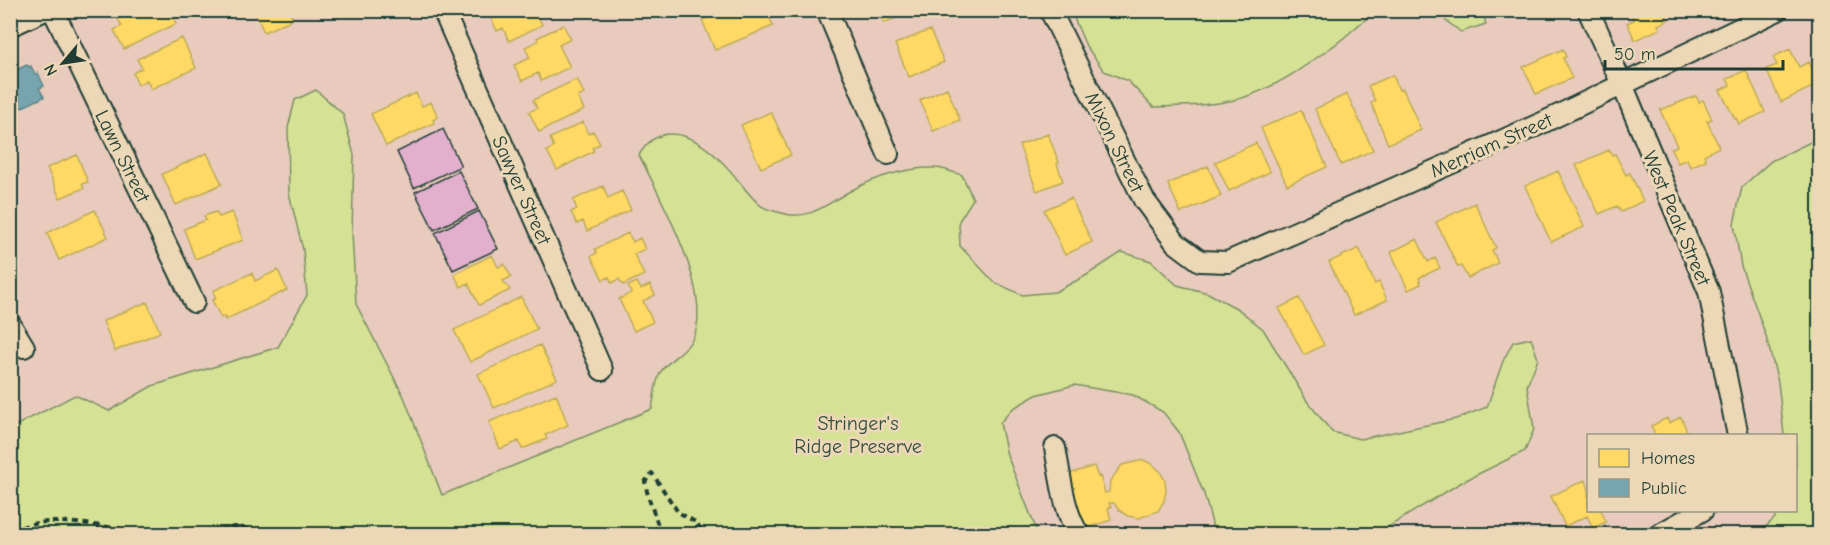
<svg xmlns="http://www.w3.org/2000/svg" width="1830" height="545" font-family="'Comic Neue',sans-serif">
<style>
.green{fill:#d5e194;stroke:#7a8f64;stroke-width:1.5}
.homes{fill:#ffd966;stroke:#bcaa57;stroke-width:1.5}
.public{fill:#76a5af;stroke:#5c868a;stroke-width:1.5}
.building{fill:#e2afcc;stroke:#1f3d34;stroke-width:1.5}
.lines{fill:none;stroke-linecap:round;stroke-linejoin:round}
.minor-casing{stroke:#1f3d34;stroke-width:24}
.path{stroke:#1f3d34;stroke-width:4;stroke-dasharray:6 4.5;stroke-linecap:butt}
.minor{stroke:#ecd7b6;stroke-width:20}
.labels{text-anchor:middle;stroke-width:6;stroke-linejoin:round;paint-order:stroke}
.street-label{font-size:20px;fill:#1f3d34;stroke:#ecd7b6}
.park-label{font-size:20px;fill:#314d3e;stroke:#ecd7b6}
</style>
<rect width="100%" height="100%" fill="#e9cbbd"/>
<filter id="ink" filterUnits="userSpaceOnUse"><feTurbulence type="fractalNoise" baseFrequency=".0167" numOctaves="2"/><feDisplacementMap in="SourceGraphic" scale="12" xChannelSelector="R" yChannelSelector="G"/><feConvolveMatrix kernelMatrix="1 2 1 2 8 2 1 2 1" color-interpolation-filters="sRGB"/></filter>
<g filter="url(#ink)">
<path class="green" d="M1071,11h310c-19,7 -31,24 -48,35 -27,20 -55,40 -88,51 -26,9 -64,9 -92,10l-25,-26 -24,-10 -18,-25z
M1433,11h49l4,13 -25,8z
M316,90l27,24 11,41 -2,78 4,71 48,93 38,98 210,-86c2,-11 3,-26 8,-36 8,-14 28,-22 34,-37 19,-45 -35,-140 -55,-181 22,-37 57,-19 82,6 14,13 25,32 39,44 6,5 15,6 22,8 27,9 48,-11 70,-23 24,-13 56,-23 83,-22 9,0 19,5 27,7l11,24 -14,22 1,25 34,36 28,13 33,-3 32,-17 35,-23 29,9 26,24 31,8 30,16 25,20 44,72 25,31 28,7 96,-20 31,-12 16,-46 10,-19 18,-4 7,21 -11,27 7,43 -9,22 -63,31 -79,48 1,4h-172v-11l-8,-29 -25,-62 -16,-20 -30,-17 -59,-10 -38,10 -24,14 -12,14 7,32 31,79h-1027v-106l64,-33 34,16 43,-25 126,-39 29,-52 -4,-45 -14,-57 -1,-65 7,-28z
M1819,138v396h-61l17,-16 1,-7 20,-1v-74l-12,-1 -6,-53 -12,-46 -25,-70 -7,-42 8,-37 29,-26z"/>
<path class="homes" d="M125,10h45l6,14 -52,25 -10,-19 8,-4 -6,-11z
M254,10h35l4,9 -29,13z
M496,10h39l7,15 -33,16 -6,-13 -6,3 -8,-17z
M725,10h42l6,16 -58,24 -13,-30z
M878,10h34v1l-28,12z
M1630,10h34l4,10 -10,5 2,4 -25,11 -8,-17 7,-3z
M563,25l8,14 -12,6 11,22 -29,14 -3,-8 -16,8 -8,-16 16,-7 -5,-11 13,-6 -1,-3z
M930,30l14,32 -35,15 -14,-33z
M182,38l14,30 -45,21 -4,-9 -9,5 -5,-12 9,-5 -5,-9z
M1563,49l3,8 -3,1 9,20 -36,16 -13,-27z
M1790,49l9,18 10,-5 10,22 -38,18 -15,-33 11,-4 -4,-8z
M1746,70l19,42 -26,12 -3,-6 -1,1 -15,-29 10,-5 -3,-6z
M1393,75l6,15 4,-1 18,41 -33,14 -17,-41 4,-2 -7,-15z
M577,79l7,15 -6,3 6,13 -45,22 -10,-20 8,-4 -4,-8z
M947,88l13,32 -27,11 -13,-31z
M416,93l6,13 9,-4 7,15 -5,3 1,3 -48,23 -15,-32z
M1347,94l26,56 -32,15 -26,-56z
M1696,96l3,6 4,-2 9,19 -5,2 12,26 -15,8 2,5 -16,7 -3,-8 -9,4 -7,-14 6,-3 -17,-36z
M1301,110l26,57 -40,18 -26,-57z
M771,112l20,43 -30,13 -20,-43z
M583,122l5,12 5,-3 7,13 -8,4 2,3 -37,19 -10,-19 7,-4 -4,-9z
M1048,134l11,29 -2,1 6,17 -26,10 -18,-46z
M1256,143l14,29 -41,19 -14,-29z
M1609,150l3,5 3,-1 11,21 4,-2 13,28 -22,11 -4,-6 -18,8 -23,-49z
M207,153l15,31 -46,21 -14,-31z
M77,155l11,27 -6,2 2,4 -24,10 -13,-30z
M1208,166l13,30 -40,17 -13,-29z
M1558,171l26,56 -33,15 -26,-56z
M603,186l5,12 14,-7 9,19 -44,21 -4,-10 -6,3 -6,-12 6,-3 -4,-9z
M1071,198l21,44 -27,13 -21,-45z
M1475,203l21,45 -4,2 6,13 -30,15 -7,-12 -3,1 -22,-45z
M95,210l13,27 -49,23 -12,-27z
M216,212l3,5 13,-5 11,28 -48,19 -11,-30 22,-9 -2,-4z
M628,233l5,9 7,-4 5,11 -11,5 10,21 -21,10 -4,-6 -7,4 -3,-6 -6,3 -12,-24 6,-3 -2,-4z
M1417,239l11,23 7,-4 5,10 -21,10 2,6 -13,6 -17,-38z
M1359,248l16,36 4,-2 8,18 -33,15 -25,-53z
M492,255l6,12 6,-3 7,13 -8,4 7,9 -31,15 -11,-22 -7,4 -7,-13z
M278,270l9,20 -62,30 -1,-4 -3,2 -9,-18 4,-1 -3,-8 39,-18 3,8z
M637,282l4,7 9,-4 5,10 -12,6 10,21 -19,9 -15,-32 12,-6 -3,-7z
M521,297l16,32 -67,33 -16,-32z
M1299,298l25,47 -20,10 -25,-47z
M147,302l13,30 -45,19 -12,-30z
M540,345l17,34 -63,29 -16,-34z
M556,394l12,31 -23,10 2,4 -25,10 -3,-8 -19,8 -11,-27z
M1681,417l8,19h-33l-5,-10 16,-8 2,5z
M1143,460l9,4 8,7 5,10 1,10 -2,10 -6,10 -19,7 -11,-2 -9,-6 -5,-7h-5l2,4 -3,1 3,12 -27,9 -15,-45 2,-1 -2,-9 25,-8 4,11 2,-1 5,17 4,-1 1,-11 12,-16z
M1585,480l3,6v24h13l5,12 -13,6 -6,-12 -22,10 -14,-30z"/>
<path class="public" d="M27,65l2,2 2,-1 4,9 3,-2 6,13 -5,2 5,9 -34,16v-40z"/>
<path class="building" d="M443,129l18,37 -47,22 -17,-36z
M459,171l19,38 -44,21 -19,-38z
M479,211l19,38 -45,21 -18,-37z"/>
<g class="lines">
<defs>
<path id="minor" d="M53,10l141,292
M443,10l159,360
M827,10l61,144
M1050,10l94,190 32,43 24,18 28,1 314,-139 236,-113
M1588,10l34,74 87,208 29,144
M10,26l35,-16
M10,324l14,23
M1055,448c5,25 9,67 24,86
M1660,534l43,-24"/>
</defs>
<use href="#minor" class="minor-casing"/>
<path class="path" d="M13,534c19,-25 108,-4 138,0
M200,534l35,-7 47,7
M661,534l-13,-38 -3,-14 7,-9 26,39 19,11 6,11"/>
<use href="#minor" class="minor"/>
</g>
</g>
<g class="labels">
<g class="street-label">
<text transform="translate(1115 142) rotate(64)" y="7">Mixon Street</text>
<text transform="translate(1491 145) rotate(-24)" y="7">Merriam Street</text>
<text transform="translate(123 156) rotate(64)" y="7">Lawn Street</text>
<text transform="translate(522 190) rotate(66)" y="7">Sawyer Street</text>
<text transform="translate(1677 218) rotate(67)" y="7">West Peak Street</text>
</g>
<g class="park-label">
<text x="858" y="430">Stringer's<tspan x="858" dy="23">Ridge Preserve</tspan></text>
</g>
</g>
<rect width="1830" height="545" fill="none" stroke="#ecd7b6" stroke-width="36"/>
<rect x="18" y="18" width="1794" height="509" fill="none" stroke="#1f3d34" stroke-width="2" filter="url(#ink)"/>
<rect x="1587" y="434" width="210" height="78" fill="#ecd7b6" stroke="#9a9982" stroke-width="1.5"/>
<rect x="1599" y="449" width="30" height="18" fill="#ffd966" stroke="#9a9982" stroke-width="1.5"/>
<text x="1641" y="464" font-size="18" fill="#1f3d34">Homes</text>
<rect x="1599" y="479" width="30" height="18" fill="#76a5af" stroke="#9a9982" stroke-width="1.5"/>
<text x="1641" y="494" font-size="18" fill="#1f3d34">Public</text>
<g transform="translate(63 63) rotate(241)" stroke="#ecd7b6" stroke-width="4.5" paint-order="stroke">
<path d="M0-4.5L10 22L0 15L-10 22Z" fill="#1f3d34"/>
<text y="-9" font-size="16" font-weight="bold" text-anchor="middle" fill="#1f3d34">N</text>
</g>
<path d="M1605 60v9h178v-9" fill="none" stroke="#1f3d34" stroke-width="3"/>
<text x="1614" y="60" font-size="18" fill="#1f3d34" stroke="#ecd7b6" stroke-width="4.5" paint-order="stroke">50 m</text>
</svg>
